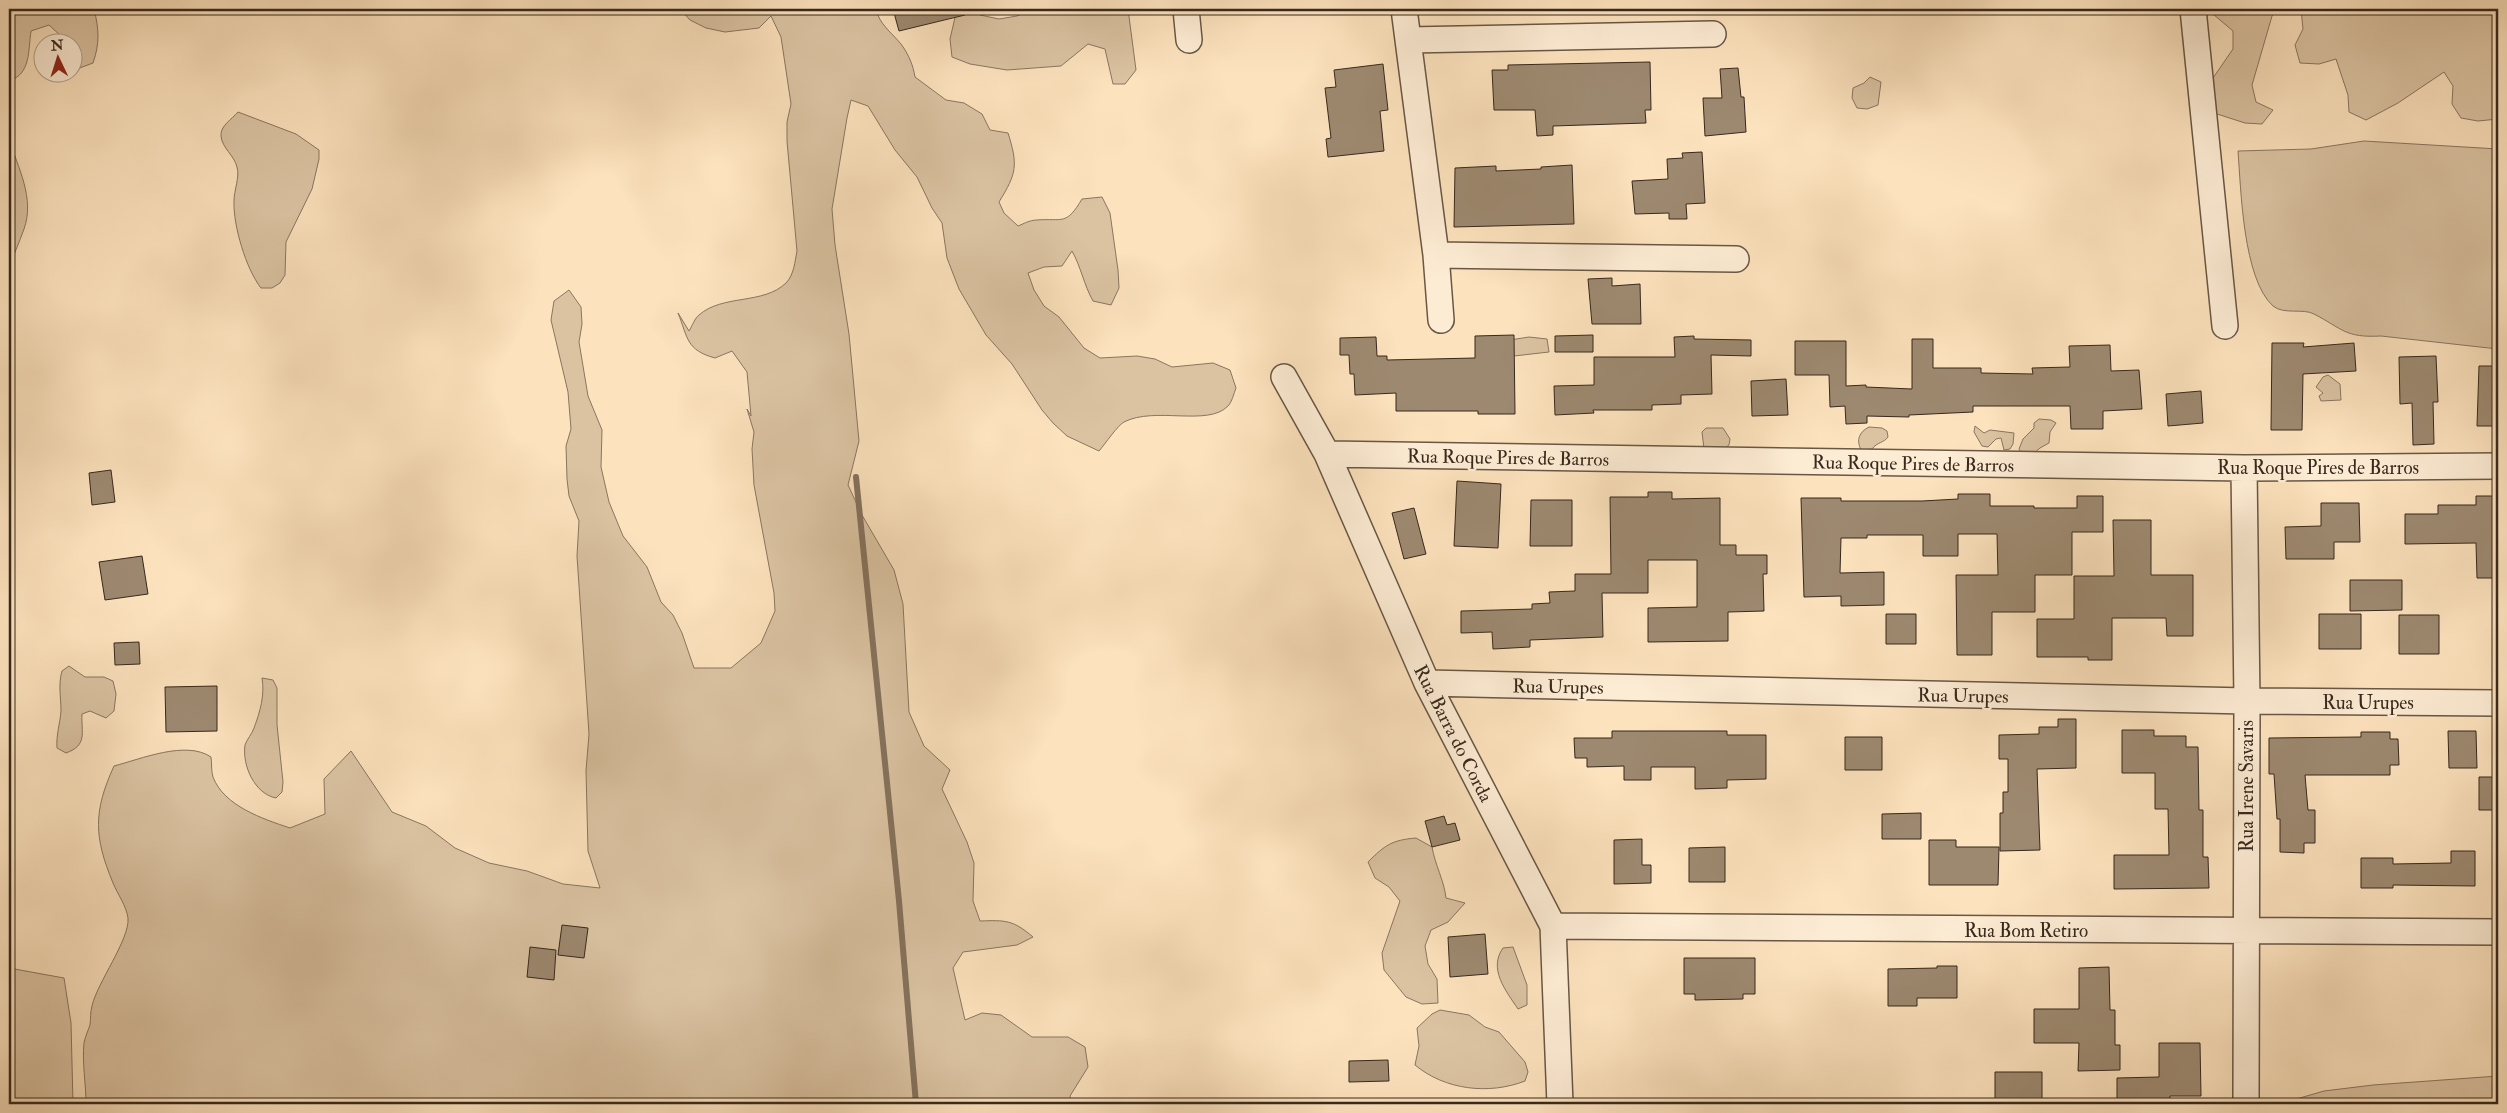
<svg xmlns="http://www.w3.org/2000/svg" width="2507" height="1113" font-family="'IM FELL Double Pica',serif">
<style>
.green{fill:#dbc3a2;stroke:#897660}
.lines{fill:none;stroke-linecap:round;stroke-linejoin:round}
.stream{stroke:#85725d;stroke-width:6}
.building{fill:#9d8970;stroke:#37291d}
.minor-casing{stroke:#685745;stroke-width:28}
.minor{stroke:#fdecd4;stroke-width:25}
.labels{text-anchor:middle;stroke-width:4.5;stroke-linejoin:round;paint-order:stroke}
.street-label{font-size:19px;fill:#37291d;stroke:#fdecd4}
</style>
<rect width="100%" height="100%" fill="#fce2bd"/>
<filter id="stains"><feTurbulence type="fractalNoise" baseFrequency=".004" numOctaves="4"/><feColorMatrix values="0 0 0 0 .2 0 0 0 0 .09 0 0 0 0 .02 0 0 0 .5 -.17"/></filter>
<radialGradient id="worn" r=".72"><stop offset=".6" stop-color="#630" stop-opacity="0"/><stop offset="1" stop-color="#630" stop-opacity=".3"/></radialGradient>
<path class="green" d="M9,9h85c5,20 6,34 -1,54l-16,6 -4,-8 -1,-19h-8l-2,-5 -13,-12 -18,6c-3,20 0,43 -22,50z
M680,9h196c3,15 16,24 25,35 8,11 12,21 14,33l31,23 18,3 18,11 8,16 18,3c10,32 9,40 -9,69l5,11 14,13c5,-2 12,-6 19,-6 26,-2 29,6 45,-21l20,-2 8,16 8,57 1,18 -8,17 -18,-4c-9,-16 -12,-34 -21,-50l-10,15 -18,1 -16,6 6,17 10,16 15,11 25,31 16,10 37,-2 18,3 17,8 41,-4 17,7 6,18c-2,5 -4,14 -8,18 -20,21 -73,0 -104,16 -6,3 -19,22 -25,29l-32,-15 -14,-13 -11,-13 -30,-46 -26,-29 -27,-46 -12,-31 -5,-35 -10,-15 -15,-31 -22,-27 -27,-44 -17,-6 -4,18 -15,91 3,36 14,89 10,107 -11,44 14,30 32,55 9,34 6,108 15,34 26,24 -8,19 25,53 7,21 -1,38 7,20c26,-1 33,-1 53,16l-16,8 -54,7 -10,16 12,52 17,-7 19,2 31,22h36l17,10 3,20 -18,29 2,8h-986c0,-20 -4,-41 -2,-61 1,-6 4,-12 6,-18 1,-6 0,-13 2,-19 5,-23 38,-67 36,-88 -2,-13 -10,-23 -15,-35 -19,-46 -20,-71 1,-117 27,-7 72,-26 97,-9 1,6 0,14 2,20 11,29 50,42 77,51l35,-14 -1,-35 27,-28 41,61 34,14 29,22 34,15 38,8 36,13 37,4 -12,-37 -2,-80 3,-37 -12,-178 2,-35 -10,-25 -2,-17 -1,-33 5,-17 -3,-37 -17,-72 3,-19 15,-11 12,17 1,17 -3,18 9,54 14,34 -1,37 8,35 14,34 24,31 14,35 12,13 9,18 12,35h37l30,-25 14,-32 -1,-18 -20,-108 -2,-36 2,-17 -7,-23 4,7 -4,-44 -15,-21 -17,7c-29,-8 -27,-20 -37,-45l11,18c3,-5 6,-13 10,-16 24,-21 64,-10 87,-32 8,-8 9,-22 11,-32l-10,-110v-19l4,-18 -10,-67 -10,-21 -12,12 -34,4 -19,-4 -16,-8z
M957,9h22l1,6 19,4 18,-3 15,-7h96l8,61 -11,14h-12l-8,-35 -17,-5 -27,22 -54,4 -37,-6 -18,-7 -2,-18z
M2207,9h70l-5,7 -20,69 4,17 17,8 -11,14 -17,-1 -31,-10 -1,-35 20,-29v-18z
M2301,9h197v110l-20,2 -17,-3 -9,-14 1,-18 -9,-14 -46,31 -32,17 -17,-8 -1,-17 -12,-36 -17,5 -19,-1 -5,-18 8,-16z
M1870,77l11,5 -3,23 -11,4 -10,-1 -5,-10 1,-10 11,-5z
M238,112l58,22 23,16v9l-7,30 -26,53 -1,33 -5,8 -8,5h-11c-15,-19 -28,-63 -27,-87 0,-11 6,-24 3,-34 -3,-12 -15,-19 -16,-31 -1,-10 11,-17 17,-24z
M9,139c9,29 26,59 15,90 -5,14 -11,27 -15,40z
M2364,141l134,8v200l-117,-13c-36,2 -38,-7 -67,-22 -11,-6 -30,1 -41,-8 -30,-27 -32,-116 -35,-155l73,-2z
M1529,337l18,2 2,13 -35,4 -4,-16z
M2328,375l12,9 1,16 -20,1 -2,-5 4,-3 -7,-6 7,-10z
M2039,419l12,1 5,3 -6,9 -1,11 -9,5 -8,7 -10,-1 -3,-5 4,-10 11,-11v-5z
M1975,426l9,7 6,-3 24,3 -1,11 -3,5 -6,1 -3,-12 -5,1 -8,8 -6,-1 -8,-14z
M1869,427l13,1 5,3 1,6c-4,6 -11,5 -16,12l-11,1c-5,-10 -2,-18 8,-23z
M1706,428h17l7,11 -1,6 -4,3 -21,1 -2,-17z
M69,666l16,11h19l9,4 3,13 -2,17 -8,7 -16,-7 -8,3c-1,19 6,31 -16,39l-9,-5c-1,-13 3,-24 4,-37 0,-14 -3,-26 1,-40z
M262,678l11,2 4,8v37l6,57 -1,10 -6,6c-21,-4 -34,-32 -31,-53 2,-6 7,-11 9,-17 6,-16 11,-33 8,-50z
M1416,838l16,9c3,18 12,33 14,51l19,5 -17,19 -17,8 -6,16 3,18 9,15 1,24 -16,1 -16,-7 -22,-27 -2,-17 18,-52 -11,-14 -14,-9 -7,-16c17,-17 24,-22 48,-24z
M1513,947l14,38v20l-9,4c-12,-18 -30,-40 -15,-61z
M9,968l55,10 7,45 2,81h-64z
M1440,1010l29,5 16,12 14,5 26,30 3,10 -3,9c-36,14 -80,9 -110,-16l4,-19 -2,-18 15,-14z
M2498,1076v28h-219l45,-13 49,-6z"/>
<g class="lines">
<path class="stream" d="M856,477l43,424 17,203"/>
</g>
<path class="building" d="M893,9h71l1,6 -66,16z
M1650,62l1,48h-6l1,13 -93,3v9l-16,1 -2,-26h-41l-2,-40h16v-5z
M1383,64l5,46 -8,1 4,40 -56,6 -2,-18 5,-1 -6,-50 11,-1 -2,-17z
M1738,68l3,29h3l2,35 -41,4 -2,-38h19l-2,-29z
M1702,152l3,51 -19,1 1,15h-18v-6l-34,1 -3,-33 36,-2 -1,-20 16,-1 -1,-5z
M1572,165l2,59 -120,3 1,-59 41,-2v5l45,-2v-2z
M1612,278v8l28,-2 1,40h-49l-4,-45z
M1514,335l1,79h-37v-3h-82v-18l-41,2 -1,-21h-4l-1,-19h-9v-17l36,-1 1,19h10v4l88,-2v-22z
M1593,335v17h-38v-16z
M1694,336v3l57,1v16l-40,-1 1,39 -31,1v9l-29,1v5h-59l1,3 -39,2 -1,-29 40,-1v-28h81l-1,-20z
M1912,339h21v29h48v5l52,1 -1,-6 38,-1 -1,-21 41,-1 1,26 28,-1 3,39 -39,2v18h-32l-1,-23h-97v6l-64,3v2l-42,-1v7l-21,1 -1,-18 -15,1 -1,-32h-34v-34h51v45l20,-1v2l46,2z
M2272,343h32l-1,4 51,-4 2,28 -53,3 -1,56h-31z
M2436,356l2,46h-5l1,42 -21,1 -1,-42 -12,1 -1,-47z
M2479,366h19v60h-21z
M1786,379l2,36 -36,1 -1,-35z
M2201,391l2,32 -35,3 -2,-32z
M111,470l4,32 -23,3 -3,-32z
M1457,481l44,3 -3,64 -44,-2z
M1648,492h24v7l48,-1v47h16v10h31v19h-4l1,37 -36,1v29l-80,1v-34l49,-1v-47h-49v33h-46l1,44 -73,3v7l-37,2 -1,-17 -31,1v-22l71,-2v-5l18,-1 -1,-11 26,-1v-17h36l-1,-77h38z
M1958,494h32v12h44v2h43v-12h26v36h-31v43h-37v37h-43v43h-35l-1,-80h42l-1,-41h-39v22h-35v-21h-56v3h-26l-1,35 44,-1v33l-43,1v-10l-37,1 -3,-99h40v3h81l36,-2z
M2476,496h17v10h5v72h-21l-1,-35 -71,1v-30h33v-9h38z
M1531,500h41v46h-42z
M2321,503h38l1,39h-26v17h-48l-1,-32 36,-1z
M1414,508l12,46 -22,5 -12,-46z
M2113,520h38v55h42v61h-26l-1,-18h-54v42h-24v-3h-51v-38h37v-43h40z
M142,556l6,38 -43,6 -6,-38z
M2350,580h52v30l-52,1z
M1886,614h30v30h-30z
M2319,614h42v35h-42z
M2399,615h40v39h-40z
M139,642l1,22 -25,1 -1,-22z
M217,686v45l-51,1 -1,-45z
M2058,719h18v49l-39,1 3,81 -40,1v-38h3v-21h5v-33h-9v-24l40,-1v-7h19z
M2122,730h32v6h32v11h12l1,63h4v47h5l1,31 -95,1v-34h55l-1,-46h-13v-36h-33z
M1612,731h115v4h39v44l-39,1v8l-32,1v-22h-44v13h-27v-14l-37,1v-9h-12l-1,-20h38z
M2448,731h28l1,37h-28z
M2361,732h29v7h8l1,26h-9v10h-85l3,35h7v33h-11v10l-24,-1v-33h-3l-3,-45h-5v-36l92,-1z
M1845,737h37v33h-37z
M2479,777h19v33h-19z
M1921,813v26h-39v-25z
M1444,816l3,9 8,-2 5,17 -28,7 -7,-26z
M1642,839v26h9v18l-37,1v-44z
M1929,840h27v7h43l-1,38h-69z
M1725,847v35h-36v-34z
M2451,851h24v35l-82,-1v3h-32v-30h32v6l58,-1z
M562,925l26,3 -4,30 -26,-3z
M1485,934l3,40 -38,3 -2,-40z
M530,947l26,3 -2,30 -27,-3z
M1684,958h71v36h-12v5l-48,1v-6h-11z
M1937,966h20v32h-40v8h-29v-37l49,-1z
M2109,967l1,43h5v35h5v25l-42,1 1,-28h-45v-34h45v-41z
M2159,1043h41l1,53h-31v8h-53v-26l42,-1z
M1388,1060l1,21 -40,1v-21z
M1995,1072h47v32h-47z"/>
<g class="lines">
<defs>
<path id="minor" d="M1186,9l3,31
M1404,9l32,246 5,65
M2193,9l32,317
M1408,40l305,-6
M1436,255l300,4
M1284,377l43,77 100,229 126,243 7,178
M1327,454l917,14 254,-2
M2244,468l3,233 -1,403
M1427,683l820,18 251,2
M1553,926l945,6"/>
</defs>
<use href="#minor" class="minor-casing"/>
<use href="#minor" class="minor"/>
</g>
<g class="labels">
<g class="street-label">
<text transform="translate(1508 457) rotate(1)" y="7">Rua Roque Pires de Barros</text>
<text transform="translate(1913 463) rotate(1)" y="7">Rua Roque Pires de Barros</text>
<text x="2318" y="474">Rua Roque Pires de Barros</text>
<text transform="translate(1558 686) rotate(1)" y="7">Rua Urupes</text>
<text transform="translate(1963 695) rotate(1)" y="7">Rua Urupes</text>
<text x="2368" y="709">Rua Urupes</text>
<text transform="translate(1454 733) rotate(63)" y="7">Rua Barra do Corda</text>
<text transform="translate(2246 786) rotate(-90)" y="7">Rua Irene Savaris</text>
<text x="2026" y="937">Rua Bom Retiro</text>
</g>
</g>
<rect width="2507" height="1113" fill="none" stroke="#fce2bd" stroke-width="30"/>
<rect x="10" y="10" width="2487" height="1093" fill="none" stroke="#37291d" stroke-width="2.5"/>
<rect x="15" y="15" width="2477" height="1083" fill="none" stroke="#37291d"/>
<g transform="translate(58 58) rotate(356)"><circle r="24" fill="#fdecd4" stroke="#ae9e8b"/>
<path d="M0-4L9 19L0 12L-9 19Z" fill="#8f2418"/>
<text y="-8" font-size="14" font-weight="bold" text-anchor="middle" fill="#37291d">N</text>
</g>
<rect width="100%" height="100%" filter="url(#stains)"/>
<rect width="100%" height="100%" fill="url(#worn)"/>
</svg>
